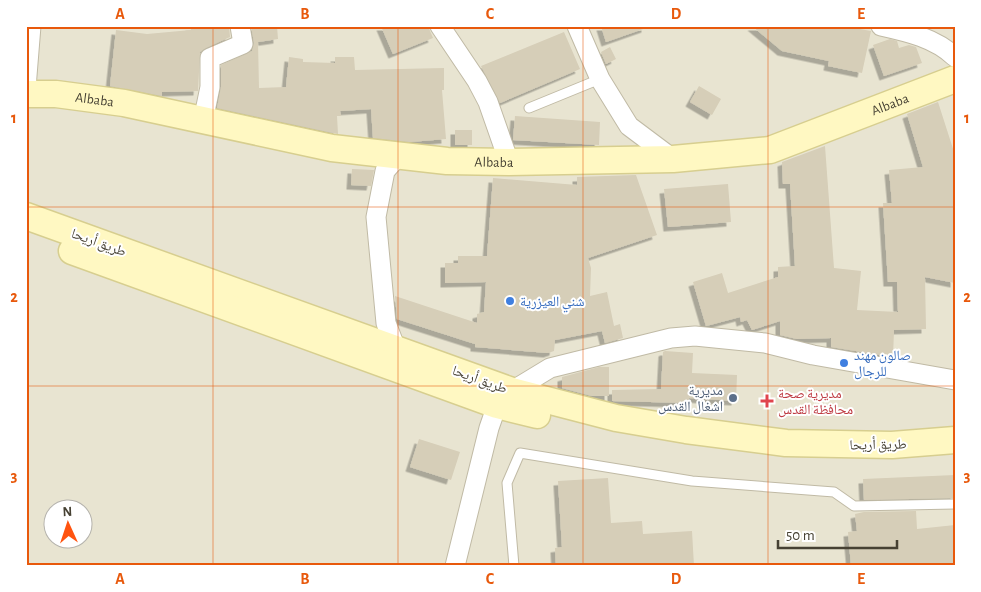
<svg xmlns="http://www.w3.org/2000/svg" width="981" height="592" font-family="'Alegreya Sans','Noto Naskh Arabic',sans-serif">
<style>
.residential{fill:#e8e4d1;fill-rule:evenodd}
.building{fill:#d6ceb8;filter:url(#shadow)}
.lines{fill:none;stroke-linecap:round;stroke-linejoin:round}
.lane-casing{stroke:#c0baa5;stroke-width:11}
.street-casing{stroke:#c0baa5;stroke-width:21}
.secondary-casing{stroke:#d7ce8f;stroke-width:29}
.lane{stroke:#fff;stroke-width:9}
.street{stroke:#fff;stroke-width:19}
.secondary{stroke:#fff8c2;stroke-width:26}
.grid{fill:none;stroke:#e8590c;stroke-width:1;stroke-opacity:0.55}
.shop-dot{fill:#3f7fe0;stroke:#fff;stroke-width:2}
.service-dot{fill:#5c6f8a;stroke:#fff;stroke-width:2}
.health-dot{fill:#e0444e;stroke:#fff;stroke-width:2}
.labels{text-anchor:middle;stroke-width:4;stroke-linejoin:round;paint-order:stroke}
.street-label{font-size:14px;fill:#464133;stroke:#fff}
.shop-label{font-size:14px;fill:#366cbe;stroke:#fff;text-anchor:start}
.service-label{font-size:14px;fill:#4e5e75;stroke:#fff;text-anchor:end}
.health-label{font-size:14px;fill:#be3a42;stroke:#fff;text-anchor:start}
.neatline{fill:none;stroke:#e8590c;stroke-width:2}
.grid-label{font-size:16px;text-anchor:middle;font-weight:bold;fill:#e8590c}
</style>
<defs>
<filter id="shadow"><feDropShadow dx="-4.5" dy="4.5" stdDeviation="0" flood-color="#0004"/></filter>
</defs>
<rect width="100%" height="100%" fill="#f3f1e3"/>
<path class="residential" d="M26,26h929v540h-929zM52,510h30v30h-30z"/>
<path class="building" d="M190,26h39l1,11 -24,11 -6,4 -2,39 -36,1v4l-52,-10 6,-56 31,4 44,-4z
M251,26h26l1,13 -20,3 1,46 27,-1 3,-30 14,2v3l32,1v-6h19l1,13 89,-2v22h-2l4,49 -36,3 -37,-4 -2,-29 -31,2 1,5h-4l1,18 -121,-26 4,-21v-22l31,-14 2,-8z
M381,26h47l5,12 -40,16z
M601,26h45v2l-40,14z
M752,26h91l28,5 -9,42 -34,-7 1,-5 -47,-10z
M564,32l16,37 -80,34 -19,-37z
M890,39l7,2 2,7 10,-3 7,2 6,16 -38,13 -11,-31z
M610,47l6,12 -10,5 -5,-12z
M699,86l22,13 -9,16 -22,-13z
M938,102l17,53v128l-30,-6 1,52 -32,1 -1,27 -62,-10v-9l-34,1 -17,-4v-14l-28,9 -5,-10 -6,2 -1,-5 -34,9 -13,-44 29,-9 6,20 50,-16v-10l17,-1 -5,-82h-7l-1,-22 43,-16 9,122 27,3 -4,39 41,2 -1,-30h-9l-5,-79h9l-3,-33 34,-3 -16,-53z
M515,116l85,6 -1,23 -86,-5z
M455,130h17v15h-17z
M352,169l22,1 -3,16 -20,-1z
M636,175l21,60 -69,23 3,10 -1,28 17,-4 7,34 6,-2 3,14 -18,5 -3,-12 -47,9 -1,11 -6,2 -73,-6v-3l-78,-25 -2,-23 82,27v-9l7,-2 2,-30 -41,1v-20h13v-7h29l6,-78 84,7v-8z
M728,184l3,38 -63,5 -4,-38z
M665,351l28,2 -1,20 45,2 -1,26 -47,-3 -1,5 -76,-2v-11l49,-1 2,-37z
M599,367h10v29h-17l-30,-8v-11z
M419,439l41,13 -9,28 -41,-13z
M955,475v23l-91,2 -1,-21z
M608,478l3,45 31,-2 1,13 49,-3 2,35h-138l-1,-18 7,-1 -4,-66z
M916,511l1,18 38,-4v41h-104l-3,-34 9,-1 -2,-17 9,-2z"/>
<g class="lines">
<defs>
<path id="lane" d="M529,108l71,-29
M514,566l-7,-83 13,-30 172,28 142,11 20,14 101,-2"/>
<path id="street" d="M440,26l37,55 11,21 21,60
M577,26l23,53 29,47 44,33
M881,26c27,6 54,12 74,31
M26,88l5,-62
M203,121l7,-34v-29l33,-14 -3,-18
M396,349l-10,-26 -10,-106 9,-46 13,-15
M455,566l34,-138 8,-23 15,-14 38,-23 121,-30 24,-2 70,7 48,12 142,25"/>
<g id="secondary">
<path id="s1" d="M26,94h30l68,9 208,45 115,13 62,1 164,-3 97,-9 185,-71"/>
<path d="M26,216l486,175 104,27 70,12 100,13 106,2 63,-5"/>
<path d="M72,251l425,154 40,10"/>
</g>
</defs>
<use href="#lane" class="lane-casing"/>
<use href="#street" class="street-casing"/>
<use href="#secondary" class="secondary-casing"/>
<use href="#lane" class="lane"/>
<use href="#street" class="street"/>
<use href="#secondary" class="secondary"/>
</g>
<path class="grid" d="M213,26v540M398,26v540M583,26v540M768,26v540M26,207h929M26,386h929"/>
<g class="shop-dot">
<circle cx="510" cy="301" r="5"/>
<circle cx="844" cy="363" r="5"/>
</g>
<circle class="service-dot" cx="733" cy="398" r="5"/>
<path class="health-dot" d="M764.5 393.5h5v5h5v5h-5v5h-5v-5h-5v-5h5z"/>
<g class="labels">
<g class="street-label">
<text dy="5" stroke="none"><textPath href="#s1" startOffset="69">Albaba</textPath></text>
<text dy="5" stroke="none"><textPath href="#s1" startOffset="879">Albaba</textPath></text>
<text dy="5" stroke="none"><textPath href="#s1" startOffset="474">Albaba</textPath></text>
<text transform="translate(99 242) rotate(20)" y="5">طريق أريحا</text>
<text transform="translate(480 379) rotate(20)" y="5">طريق أريحا</text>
<text transform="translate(878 444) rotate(-1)" y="5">طريق أريحا</text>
</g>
<g class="shop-label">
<text x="520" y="306">شني العيزرية</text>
<text x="854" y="360">صالون مهند<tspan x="854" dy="16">للرجال</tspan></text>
</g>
<g class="service-label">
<text x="723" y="395">مديرية<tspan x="723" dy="16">اشغال القدس</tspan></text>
</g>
<g class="health-label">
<text x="778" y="398">مديرية صحة<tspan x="778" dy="16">محافظة القدس</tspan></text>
</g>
</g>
<rect width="981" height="592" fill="none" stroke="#ffffff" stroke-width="55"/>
<g transform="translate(68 524) rotate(357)"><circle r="24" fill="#ffffff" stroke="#b5b3ad"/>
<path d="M0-4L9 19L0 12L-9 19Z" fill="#ff530f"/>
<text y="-8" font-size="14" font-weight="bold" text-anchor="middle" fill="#464133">N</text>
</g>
<path d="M778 540v8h119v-8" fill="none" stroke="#464133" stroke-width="2.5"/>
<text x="786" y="540" font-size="15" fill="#464133" stroke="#ffffff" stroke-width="4" paint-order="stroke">50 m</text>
<rect x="28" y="28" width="926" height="536" class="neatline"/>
<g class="grid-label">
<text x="120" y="19">A</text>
<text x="305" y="19">B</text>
<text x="490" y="19">C</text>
<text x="676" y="19">D</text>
<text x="861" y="19">E</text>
<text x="14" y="123">1</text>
<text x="967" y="123">1</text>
<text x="14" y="302">2</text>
<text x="967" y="302">2</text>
<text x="14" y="481">3</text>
<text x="967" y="481">3</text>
<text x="120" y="584">A</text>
<text x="305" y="584">B</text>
<text x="490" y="584">C</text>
<text x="676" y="584">D</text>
<text x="861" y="584">E</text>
</g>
</svg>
